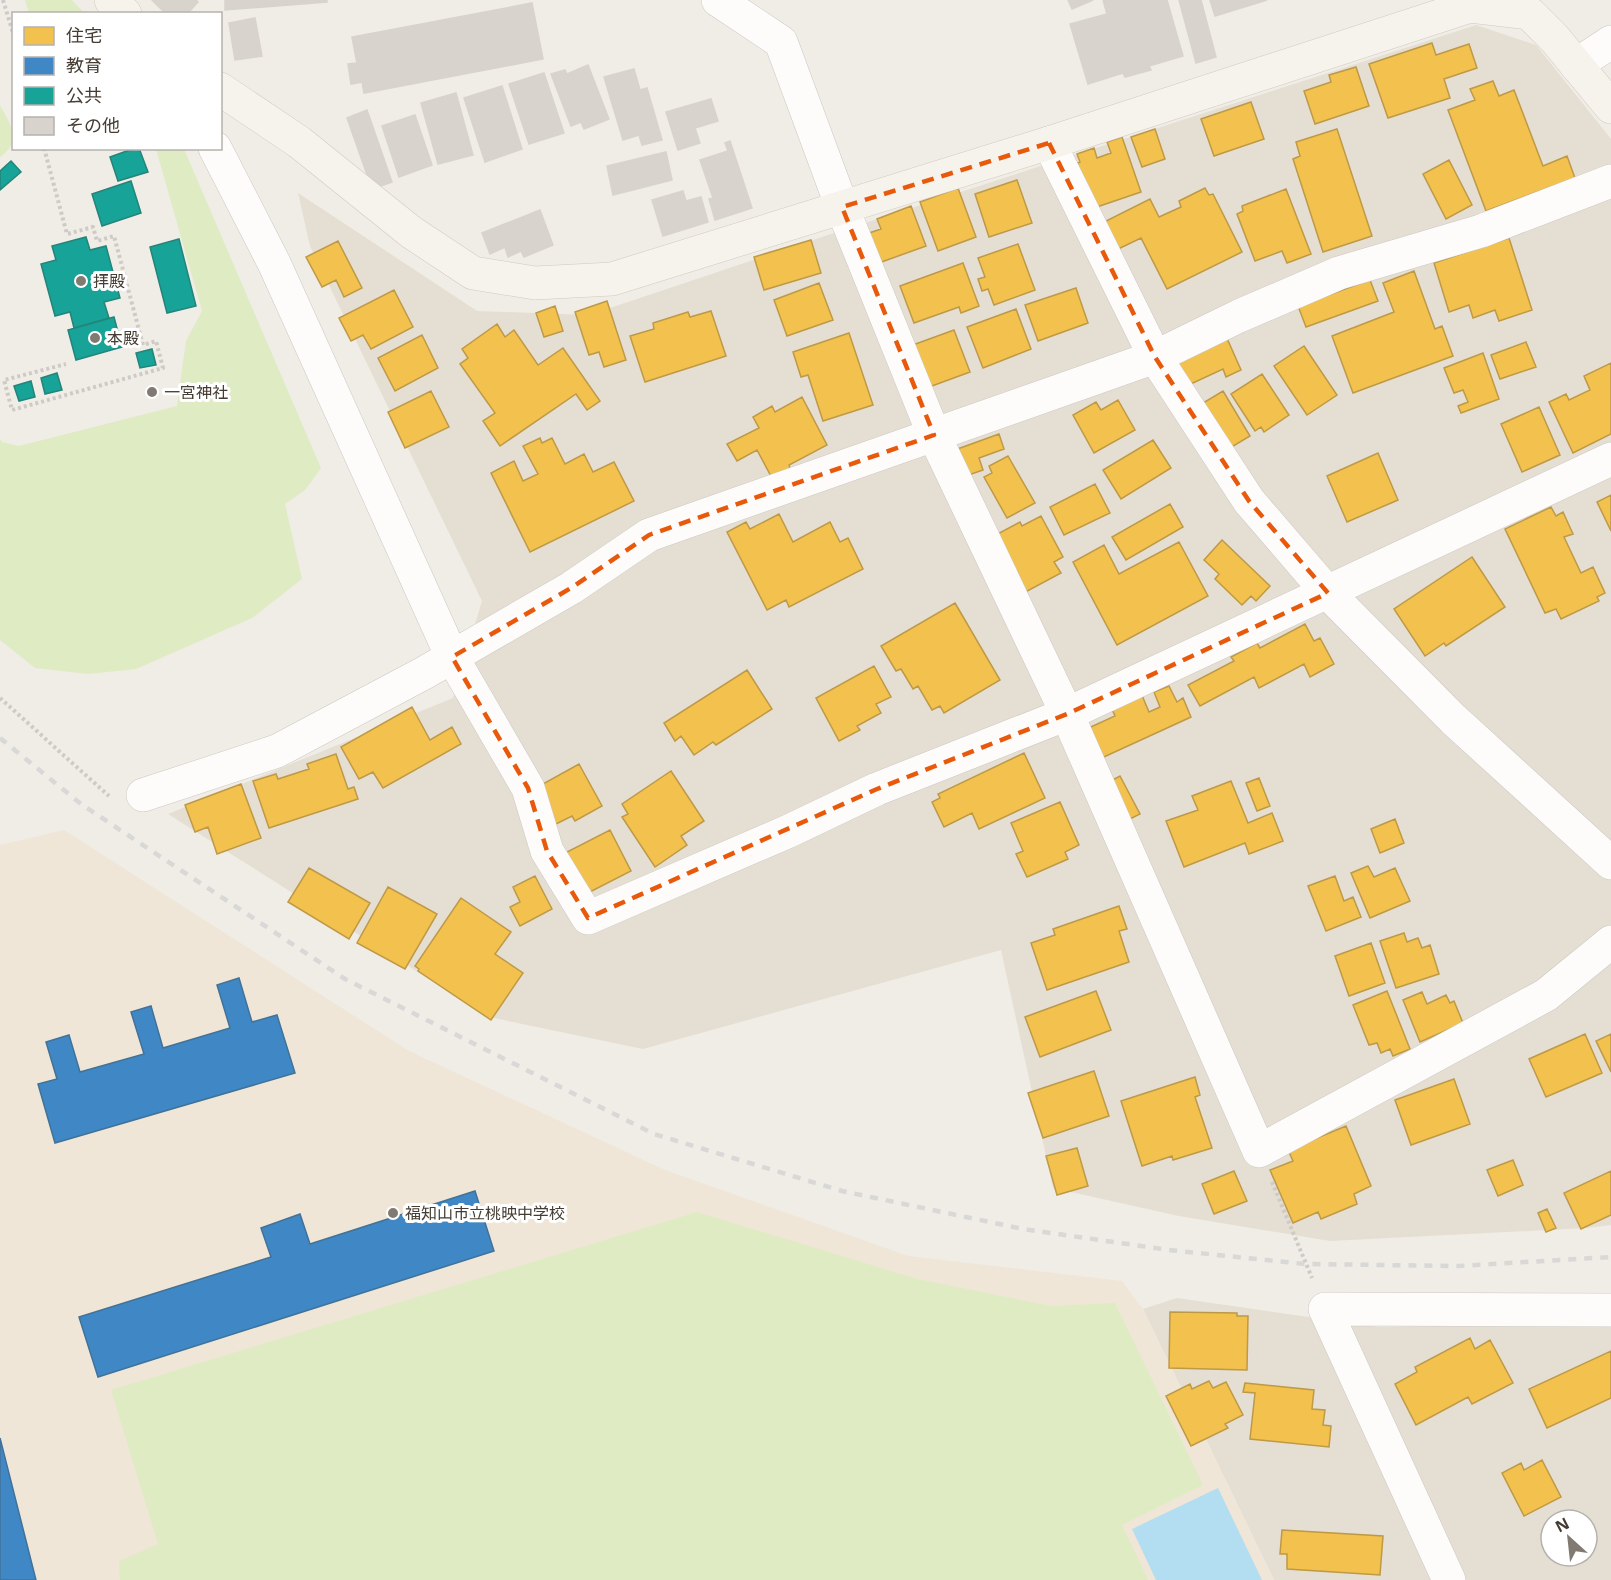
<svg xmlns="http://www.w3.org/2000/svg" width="1611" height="1580" font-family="'Open Sans','Noto Sans JP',sans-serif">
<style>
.residential{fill:#e5ded3;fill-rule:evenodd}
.education{fill:#efe6d7}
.green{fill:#dfebc3}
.water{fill:#b3ddf1}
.homes{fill:#f2c14e;stroke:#be9946;stroke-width:1.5}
.schools{fill:#3f88c5;stroke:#417299;stroke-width:1.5}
.public{fill:#17a398;stroke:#25847a;stroke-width:1.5}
.building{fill:#d8d3cd;stroke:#d8d3cc;stroke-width:1.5}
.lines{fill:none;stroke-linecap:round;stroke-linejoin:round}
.street-casing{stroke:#ccc8c2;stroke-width:34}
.secondary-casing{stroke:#d1cabe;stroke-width:34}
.path{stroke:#cecac6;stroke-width:4;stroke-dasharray:3 3;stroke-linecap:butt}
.street{stroke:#fdfcfb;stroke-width:33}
.secondary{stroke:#f6f3ed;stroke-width:33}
.rail{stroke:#d8d8d7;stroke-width:4.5;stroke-dasharray:8 8;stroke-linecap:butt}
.marked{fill:none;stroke:#e8590c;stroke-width:4.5;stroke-dasharray:12 8;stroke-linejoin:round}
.poi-dot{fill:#817a72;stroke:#fff;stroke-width:2}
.labels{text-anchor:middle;stroke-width:6;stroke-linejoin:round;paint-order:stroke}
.poi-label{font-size:16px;fill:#453d33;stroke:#fff;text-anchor:start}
</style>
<rect width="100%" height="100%" fill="#f0ece6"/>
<path class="residential" d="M1476,25l60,20 75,94v1086l-25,3 -256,13 -151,-25 -126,-28 -52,-238 -358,99 -154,-32 -321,-203 285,-116 29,-97 -172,-355 -12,-53 179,118 112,4 239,-80z
M1177,1298l201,29 233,-4v257h-337l-131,-271zM1551,1520h36v36h-36z"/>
<path class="education" d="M64,830l345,221 256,119 243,86 214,25 21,28 131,271h-1274v-735z"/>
<path class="green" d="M25,0h47l12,13h-55z
M0,105c10,19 23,36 0,52z
M156,149h28l137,319 -16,22 -20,14 17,75 -50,39 -116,51 -48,5 -53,-6 -35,-28v-201l2,3 17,4 158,-40 9,-65 16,-30z
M697,1212l220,67 134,27 64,-3 88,182 -81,40 26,55h-1028l-1,-19 39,-17 -47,-154z"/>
<path class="water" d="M1218,1488l44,92h-106l-24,-51z"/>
<path class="homes" d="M1432,43l4,12 33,-11 8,24 -33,11 6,19 -62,20 -19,-54z
M1356,67l13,39 -54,18 -11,-33 27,-9 -2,-7z
M1493,81l6,15 15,-6 29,76 24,-10 8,22 -89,33 -38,-101 27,-10 -5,-11z
M1251,102l13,37 -50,17 -13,-37z
M1155,129l10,30 -23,8 -11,-30z
M1337,129l35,107 -49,16 -30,-93 7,-3 -4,-14z
M1122,137l19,55 -53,18 -15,-45 7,-3 -3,-8 17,-6 3,10 14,-5 -4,-11z
M1449,160l23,45 -26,14 -23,-45z
M1017,180l15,43 -43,14 -14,-43z
M958,188l18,49 -38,14 -18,-49z
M1205,188l4,7 4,-1 29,58 -75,37 -26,-51 -29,14 -14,-27 52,-26 9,18 22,-10 -2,-6z
M1286,189l25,65 -24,9 -5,-12 -27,10 -18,-47 6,-3 -1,-5z
M911,206l15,40 -50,18 -10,-30 15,-5 -4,-10z
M1509,238l23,72 -33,11 -4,-11 -22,8 -4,-13 -20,7 -15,-49z
M811,240l10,33 -57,17 -10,-33z
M338,241l24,47 -18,9 -8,-17 -14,7 -16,-30z
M1018,244l17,46 -41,15 -6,-16 -6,2 -4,-12 7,-2 -7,-19z
M963,263l16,43 -18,7 -2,-6 -45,16 -14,-37z
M1414,271l21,58 7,-3 11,30 -100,37 -21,-57 62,-24 -11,-29z
M1370,280l8,21 -72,26 -8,-21z
M819,283l14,37 -46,16 -13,-36z
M1076,288l12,35 -50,18 -13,-36z
M394,290l19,37 -42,22 -8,-14 -12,6 -12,-23z
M607,301l19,59 -22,7 -5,-15 -10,3 -14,-43z
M555,306l8,25 -19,6 -8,-24z
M1016,309l15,40 -48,19 -16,-41z
M711,311l15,45 -81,26 -15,-46 24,-7 -1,-6 35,-11 2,5z
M497,324l8,13 9,-7 24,35 25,-17 37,53 -13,9 -11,-16 -76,52 -17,-25 12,-8 -35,-49 8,-6 -6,-9z
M954,330l16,42 -49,18 -11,-44z
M849,333l24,72 -50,16 -15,-46 -7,2 -8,-25z
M422,335l16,33 -43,23 -17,-33z
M1226,336l15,34 -15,7 -3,-8 -43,20 -12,-26z
M1526,342l10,25 -36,12 -9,-24z
M1304,346l33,49 -30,20 -33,-49z
M1483,353l16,46 -38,14 -3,-7 10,-4 -5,-12 -9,3 -10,-25z
M1611,363v71l-38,19 -24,-51 17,-8 3,6 21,-10 -6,-14z
M1262,374l27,41 -25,17 -3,-5 -6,4 -24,-37z
M431,391l18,36 -44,21 -17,-36z
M1223,391l27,45 -30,18 -27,-45z
M802,397l25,48 -38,20 2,6 -18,9 -16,-30 -20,11 -10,-17 32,-16 -6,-11 19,-11 3,6z
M1118,400l17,30 -41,23 -21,-38 23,-13 5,8z
M1539,407l21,48 -38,17 -21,-48z
M999,434l5,15 -25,9 4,12 -35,12 -10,-26z
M540,438l2,5 10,-5 13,26 19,-10 9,18 21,-10 20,39 -104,51 -39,-79 23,-12 9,20 15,-7 -15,-28z
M1153,440l18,28 -50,31 -18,-29z
M1378,453l20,47 -51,22 -20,-46z
M1008,456l27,47 -28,15 -23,-41 8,-4 -3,-7z
M1095,484l15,29 -46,22 -14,-28z
M1611,495v36l-14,-29z
M1170,504l13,23 -57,33 -14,-23z
M1551,507l5,9 7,-4 10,22 -9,3 17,36 12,-6 12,26 -8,4 2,4 -38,18 -5,-10 -11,4 -40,-84z
M779,514l14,28 37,-20 10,20 8,-4 15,31 -74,38 -3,-7 -19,10 -40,-78 19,-10 4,7z
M1041,516l22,41 -9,5 7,11 -43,23 -30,-57 32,-17 2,4z
M1222,540l48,46 -14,15 -5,-5 -9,9 -27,-26 4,-5 -15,-14z
M1179,542l29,54 -91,49 -44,-83 31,-17 15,29z
M1472,557l33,50 -59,39 -2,-3 -19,13 -31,-47z
M955,603l45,77 -56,33 -4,-7 -8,4 -14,-24 -5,3 -12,-20 -5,2 -15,-25z
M1305,624l9,17 6,-3 14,26 -24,13 -6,-13 -45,24 -5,-11 -54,29 -12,-21 46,-24 -3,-4 26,-14 3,5z
M874,666l17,31 -15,7 5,9 -24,13 3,4 -21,11 -23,-43z
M747,670l25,39 -56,36 -3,-3 -19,13 -13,-19 -6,5 -11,-18z
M1169,686l8,16 6,-4 8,19 -98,45 -13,-30 35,-16 -4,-9 30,-14 8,19 11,-5 -6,-15z
M412,707l18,33 22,-13 9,17 -78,44 -10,-16 -14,7 -18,-32z
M1024,753l21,45 -66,31 -7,-16 -28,14 -12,-25 8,-4 -2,-4z
M336,754l12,35 6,-2 4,12 -89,29 -16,-47 23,-7 2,5 31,-10 -2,-5z
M579,764l23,42 -27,15 -3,-5 -20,10 -20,-36z
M671,771l33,50 -23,15 6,9 -32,22 -33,-50 6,-3 -6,-10z
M1120,776l20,38 -14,7 -21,-37z
M1259,778l11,28 -13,5 -11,-28z
M1231,781l17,42 24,-10 11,28 -34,13 -4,-11 -61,24 -18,-46 32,-11 -6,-14z
M241,784l20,54 -44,16 -9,-27 -13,5 -10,-27z
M1060,802l19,43 -14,7 3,7 -41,18 -11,-23 7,-3 -12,-28z
M1395,819l9,24 -24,10 -9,-24z
M610,830l21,41 -45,23 -21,-41z
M1368,866l6,11 21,-9 15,33 -40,17 -19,-45z
M309,868l61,35 -21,36 -61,-37z
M535,876l17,33 -32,17 -10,-19 10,-5 -7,-15z
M1335,876l9,25 9,-4 8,20 -35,14 -18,-45z
M388,887l49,27 -32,55 -48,-26z
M461,898l50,34 -16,22 28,19 -32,47 -73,-49 1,-2 -4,-3z
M1119,906l8,23 -8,2 10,31 -82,28 -16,-47 24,-8 -2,-6z
M1404,933l3,9 11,-4 4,10 8,-3 9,29 -43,14 -16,-47z
M1371,943l14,40 -36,13 -14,-40z
M1096,991l15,39 -71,27 -15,-40z
M1387,991l23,58 -17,7 -3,-7 -9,4 -4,-10 -8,2 -16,-40z
M1422,992l5,12 19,-9 4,8 4,-2 9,22 -43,19 -17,-42z
M1585,1034l17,39 -56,24 -17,-38z
M1611,1034v38l-15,-31z
M1094,1071l15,45 -66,22 -15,-45z
M1195,1077l5,18 -5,2 17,51 -39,12 -1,-4 -30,10 -21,-65z
M1454,1079l16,45 -59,21 -16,-45z
M1346,1126l25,60 -17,8 3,10 -36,15 -3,-7 -25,11 -23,-53 23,-9 -5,-11z
M1077,1148l11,38 -31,9 -11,-39z
M1513,1160l10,25 -25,11 -11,-26z
M1234,1171l13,30 -33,13 -12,-30z
M1611,1171v44l-30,14 -17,-36z
M1547,1209l9,19 -10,4 -8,-19z
M1170,1312l67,1v3h11l-1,54 -78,-2z
M1470,1338l5,11 15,-9 23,43 -41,21 -4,-7 -52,28 -21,-41 22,-12 -2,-5z
M1611,1351v47l-64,30 -18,-39z
M1209,1381l4,7 13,-6 17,33 -18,9 3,4 -37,18 -25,-50 24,-12 2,5z
M1245,1383l69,7 -2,19 13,1 -2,15 8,1 -2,21 -79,-8 5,-46 -12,-1z
M1542,1460l19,37 -37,19 -22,-43 19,-10 3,7z
M1282,1530l101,6 -3,39 -93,-6v-15h-7z"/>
<path class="schools" d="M239,978l13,44 25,-7 18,58 -240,70 -17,-59 19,-5 -11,-37 23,-7 11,37 64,-18 -13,-42 20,-6 12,42 67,-20 -13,-43z
M475,1191l19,60 -396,126 -19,-60 192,-60 -10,-29 39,-14 10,30z
M0,1438l36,142h-36z"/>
<path class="public" d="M135,148h4l9,24 -30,9 -8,-24z
M11,161l10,11 -21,18v-19z
M131,181l10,32 -39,13 -10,-32z
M86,237l4,13 16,-4 14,52 -16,4 5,16 -35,10 -4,-16 -15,4 -14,-52 15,-4 -4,-14z
M179,239l17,67 -29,7 -17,-66z
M114,317l8,30 -46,13 -8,-30z
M152,349l4,16 -16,3 -4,-15z
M57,373l5,17 -17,4 -4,-16z
M31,381l4,16 -16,4 -5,-15z"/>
<path class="building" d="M152,0h44l2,2 -11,12h-21z
M225,0h102v2l-102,8z
M1068,0h25l-21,9z
M1103,0h64l16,56 -34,10 2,4 -26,7 -2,-4 -35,11 -18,-60 37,-10z
M1179,0h22l15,57 -20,6z
M1210,0h57l-52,16z
M532,3l11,56 -179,34 -2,-11 -11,2 -3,-20 9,-1 -5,-26z
M255,18l7,38 -27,4 -6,-37z
M588,65l21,54 -25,10 -3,-7 -10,4 -20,-52 14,-4 2,4z
M634,69l6,21 7,-2 15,52 -20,5 -3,-10 -16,5 -19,-63z
M544,73l20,60 -35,11 -20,-60z
M502,86l20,63 -37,13 -21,-64z
M456,93l17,62 -35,9 -17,-61z
M711,99l7,22 -23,7 5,15 -22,7 -12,-38z
M367,110l25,72 -20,7 -25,-71z
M415,115l17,50 -33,12 -17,-51z
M730,141l22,67 -37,12 -6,-21 4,-1 -13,-38 28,-9 -3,-8z
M666,152l6,28 -59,15 -6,-29z
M683,191l3,10 15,-4 7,25 -45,14 -11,-36z
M540,210l13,35 -29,12 -3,-6 -13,6 -3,-10 -15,7 -8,-21z"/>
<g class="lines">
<defs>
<path id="street" d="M718,0l63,42 61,165 92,228 133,279 192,437 287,-156 65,-53
M1576,65l35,-23
M1049,143l106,214 94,144 79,92 125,126 158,144
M215,148l59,115 178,394 76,131 19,63 41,67 201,-87 88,-42 190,-75 544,-255
M143,795l134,-44 147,-78 147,-85 78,-53 506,-178 84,-41 100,-43 142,-42 130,-50
M1449,1580l-124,-271 286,1"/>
<path id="secondary" d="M111,0l14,14
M220,89l79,53 112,90 62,41 62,10 77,-4 437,-136 421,-137 59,7 26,26 56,68"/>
</defs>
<use href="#street" class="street-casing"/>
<use href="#secondary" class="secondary-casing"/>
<path class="path" d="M3,0l11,36
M44,148l23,86 26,-7 4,14 17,-5 29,109 13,-4 7,27 -151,42 -8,-30 62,-16
M0,698l109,98
M1272,1182l40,96"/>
<use href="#street" class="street"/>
<use href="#secondary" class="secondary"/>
<path class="rail" d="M0,738l81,66 264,175 309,155 188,57 181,38 146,21 136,14 153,2 153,-9"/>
</g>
<path class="marked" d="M1049,143l106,214 94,144 79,92 -261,121 -190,75 -289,129 -41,-67 -19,-63 -76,-131 119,-69 78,-53 285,-100 -92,-228z"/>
<g class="poi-dot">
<circle cx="81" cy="281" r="6"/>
<circle cx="95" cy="338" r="6"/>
<circle cx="152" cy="392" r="6"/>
<circle cx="393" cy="1213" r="6"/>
</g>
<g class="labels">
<g class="poi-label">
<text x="93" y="287">拝殿</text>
<text x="107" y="344">本殿</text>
<text x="164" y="398">一宮神社</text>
<text x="405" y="1219">福知山市立桃映中学校</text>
</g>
</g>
<rect x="12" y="12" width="210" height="138" fill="#ffffff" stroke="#b5b1ad" stroke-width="1.5"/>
<rect x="24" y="27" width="30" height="18" fill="#f2c14e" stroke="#b5b1ad" stroke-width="1.5"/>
<text x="66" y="42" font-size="18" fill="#453d33">住宅</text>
<rect x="24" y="57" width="30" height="18" fill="#3f88c5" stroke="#b5b1ad" stroke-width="1.5"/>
<text x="66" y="72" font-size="18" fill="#453d33">教育</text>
<rect x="24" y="87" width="30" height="18" fill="#17a398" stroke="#b5b1ad" stroke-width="1.5"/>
<text x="66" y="102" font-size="18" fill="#453d33">公共</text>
<rect x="24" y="117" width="30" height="18" fill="#d8d3cd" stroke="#b5b1ad" stroke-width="1.5"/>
<text x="66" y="132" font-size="18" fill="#453d33">その他</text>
<g transform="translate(1569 1538) rotate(333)"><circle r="28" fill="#ffffff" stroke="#b5b1ad" stroke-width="1.5"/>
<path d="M0-4.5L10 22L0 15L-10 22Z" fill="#817a72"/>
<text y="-9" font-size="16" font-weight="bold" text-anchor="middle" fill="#453d33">N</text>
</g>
</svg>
